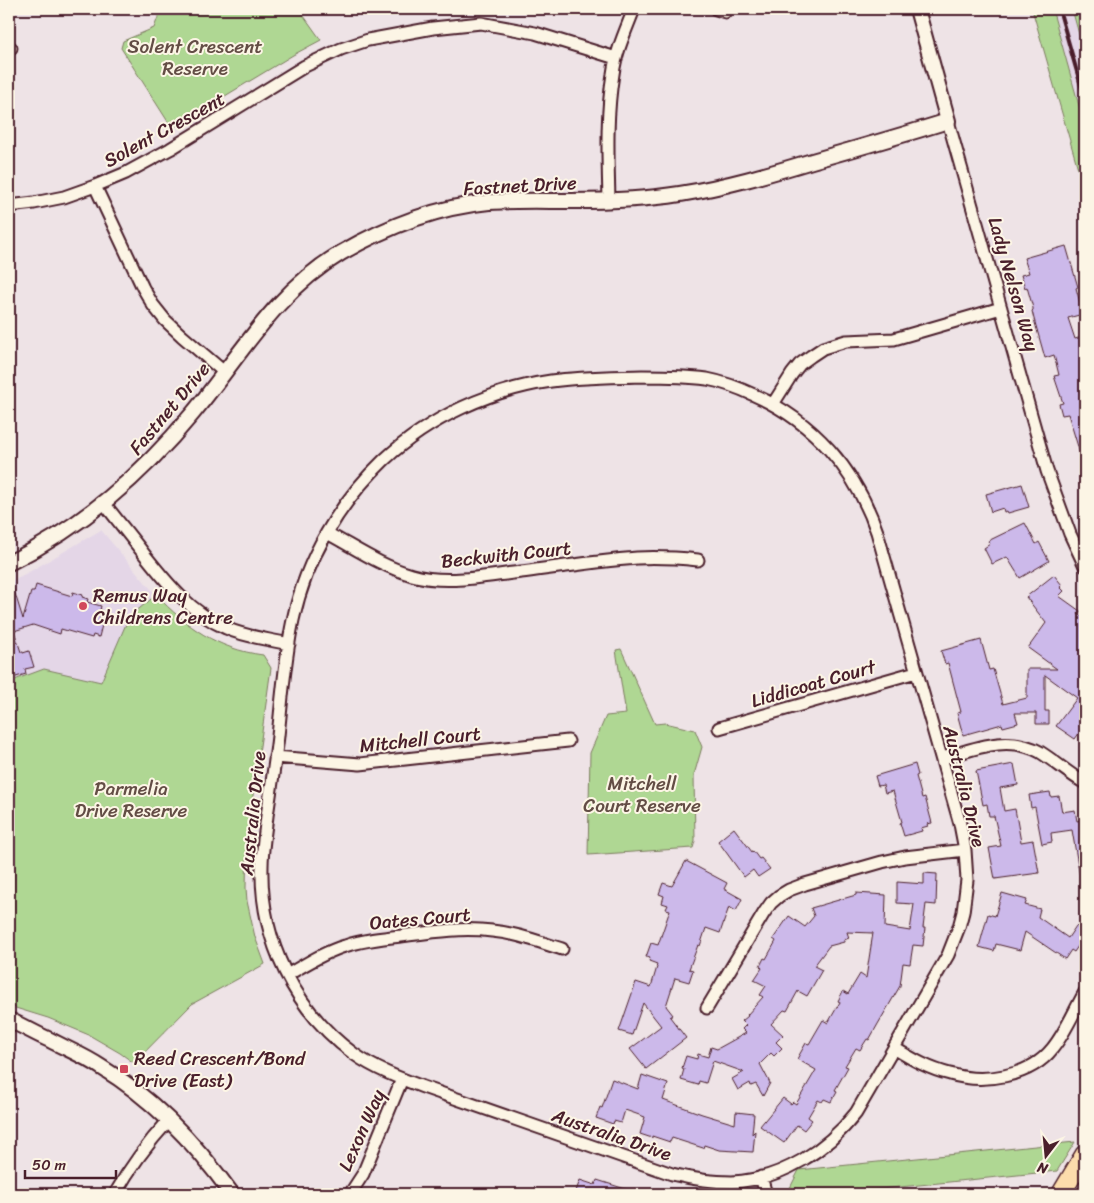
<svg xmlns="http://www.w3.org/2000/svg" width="1094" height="1203" font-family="Sriracha,sans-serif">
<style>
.built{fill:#e4d6e7}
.green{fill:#afd793;stroke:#7c7b5f}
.building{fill:#ccb9ea;stroke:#4a1f2b}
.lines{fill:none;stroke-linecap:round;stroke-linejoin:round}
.minor-casing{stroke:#4a1f2b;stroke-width:15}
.tertiary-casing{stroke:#4a1f2b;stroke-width:18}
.primary-casing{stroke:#4a1f2b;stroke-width:21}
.minor{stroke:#fcf5e5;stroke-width:11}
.tertiary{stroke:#fcf5e5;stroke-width:14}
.primary{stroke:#fcdcac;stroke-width:18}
.rail{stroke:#4a1f2b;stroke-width:4}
.poi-dot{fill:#d1495b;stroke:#fcf5e5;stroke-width:2}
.labels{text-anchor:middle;stroke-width:4;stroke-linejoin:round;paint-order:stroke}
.park-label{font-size:19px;fill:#634d45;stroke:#fcf5e5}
.street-label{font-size:19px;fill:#4a1f2b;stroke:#fcf5e5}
.poi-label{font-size:19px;fill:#4a1f2b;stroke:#fcf5e5;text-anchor:start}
</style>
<rect width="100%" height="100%" fill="#eee3e6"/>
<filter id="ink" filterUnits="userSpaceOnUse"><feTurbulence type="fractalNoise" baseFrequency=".02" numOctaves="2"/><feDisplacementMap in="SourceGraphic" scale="10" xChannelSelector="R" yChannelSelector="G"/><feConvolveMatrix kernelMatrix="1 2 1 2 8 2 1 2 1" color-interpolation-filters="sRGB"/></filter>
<g filter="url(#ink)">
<path class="built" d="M1052,9h20l13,47v71z
M101,530l55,65 -27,23 -28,64 -57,-13 -35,13v-100l20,-10z"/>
<path class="green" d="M161,9h138l22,31 -28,15 -121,73 -51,-80 2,-7 31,-13z
M1032,9h20l33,118v66z
M1072,9h13v47z
M156,595c31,32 61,54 107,60l8,13 -24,170 -1,50 1,13 8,36 10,27 -73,40 -58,59 -14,-10 -31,-18 -41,-17 -39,-12v-45l4,-49 1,-46v-33l-5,-45v-106l35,-13 57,13 28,-65z
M621,649l34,75 10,-1 30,7 7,17 -8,28 1,66 -2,7 -105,7 2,-102 16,-37 20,-2 -10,-64z
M1075,1142l-18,29 -226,23h-44l12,-24z"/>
<path class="building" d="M1066,246l12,41 -2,1 7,26 -15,4 7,21 10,-3v127h-2l-15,-49 -6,1 -3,-11 4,-1 -9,-27 5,-1 -5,-20 -9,3 -11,-39 -2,-8 1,-1v-2l-6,-21 -2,1 -4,-13 8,-2 -5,-15z
M1022,484l7,23 -21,6 -1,-2 -3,1 -1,-4 -12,4 -5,-18z
M1025,523l11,21 3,-2 10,19 -29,17 -13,-21 -15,7 -8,-16 6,-4 -2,-3z
M1054,575l8,10 -2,2 4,4 -5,5 21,15 -2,3 7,5v91l-6,7 6,5v3l-10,14 -19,-13 21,-28 -32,-23v36h4v13h-13v-11h-21l3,10 -15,4 -1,-3 -39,11 -6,-22 4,-1 -13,-49 -3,1 -4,-13 40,-11 8,30 4,-1 10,35 24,-6v-29h30l-29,-21 18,-25 -20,-26z
M11,581l12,38 8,-27h3l2,-7 36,11 1,-4 10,3 -1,2 6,2 -1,3 14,4 -1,4h2l-2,10 3,1 -4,16 -6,-2 -1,3 -31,-9 -1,5 -27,-9 -19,6 7,21h2v1l6,-2 5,16 -9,2 1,5 -17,5v-97z
M915,764l3,11 -2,1 6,22 3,-1 7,26 -5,1 1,2 -7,2 1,3 -18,5 -4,-13 2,-1 -9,-31 -8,2 -2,-8 -5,1 -3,-10z
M1014,764l4,21 -18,3 4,23 11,-2 6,33 12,-2 6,33 -44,6 -6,-31 12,-2 -7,-30h-5l-2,-12 -4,1 -7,-34z
M1050,792l1,5 8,-1 3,16 13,-2 2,11 8,-2v58h-5l-8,-47 -21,3 1,9 -10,2 -7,-37 -4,1 -2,-13z
M734,828l18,24 1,-1 6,8 2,-1 9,11 -12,8 -5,-7 -9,7 -26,-36z
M686,861l41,22 -3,6 18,10 -6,12 -7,-4 -9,26 -14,-5 -6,18 -2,-1 -9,24 4,1 -4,12 -14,-4 -9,28 7,9 -3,2 16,21 -40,31 -16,-20 31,-23 -18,-23 -11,32 -13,-4 17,-49 15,5 6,-20 -1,-1 1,-2 -8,-3 1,-3 -4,-1 5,-14 7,2 12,-35 -4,-1 2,-4 -6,-2 2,-7 -5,-2 4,-11 9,3z
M924,873l13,1 -1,31 -10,-1 -3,24h2l-2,18 -10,-1 -3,19 -7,-1 -3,23 -22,38 -9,16 -2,-1 -7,11 -4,-2 -11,18 3,1 -13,23 2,1 -6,11 -7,-3 -2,3 -4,-2 -10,17 4,3 -8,10 -7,-5 -13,18 -24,-17 23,-28 8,6 2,-2 3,2 20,-34 -19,-11 9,-16 3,1 14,-24 5,3 12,-21 -2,-1 5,-10 5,3 12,-20 6,4 7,-45 -26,-1 2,6 -5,2v2l-15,4 -15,20 8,4 -15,26 -9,-5 -11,20 -3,-1 -13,14 12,11 -7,7 6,6 -8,8 -3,-3 -11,11 10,19 -7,13 -7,-12 -5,2 -1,-3 -12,7 -6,-11 12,-7 -31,-11 -7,22 -7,-2 -1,4 -17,-5 3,-11 -2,-1 4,-12 11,3 1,-5 10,3 3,-10 6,2 29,-16 -4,-4 4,-4 -4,-4 6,-5 -1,-1 16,-18 -3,-2 6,-9 -12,-6 8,-12 -2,-2 4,-8 2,1 10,-18 -3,-2 16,-23 16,11 9,-11 -3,-8 45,-13v-2l30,2 -1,32 25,4 4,-27 -17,-1v-21l27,2z
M1002,893l25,7 -2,5 15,4 -2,8 30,21 8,-12 9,6v4l-11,16 -3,-2 -6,9 -40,-27 -5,18 -24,-6 -2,7 -15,-4 9,-33 7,2z
M642,1075l26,9 -5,16 39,14 33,10 1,-12 18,2 -2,20 3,-3 -2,21 -34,-2 -15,-5 -1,3 -31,-10 -2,4 -18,-6v2l-12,-4 5,-17 -20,-7 -4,13 -7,-2 -1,3 -17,-6 4,-11 2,1 10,-29 26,10z
M580,1180l15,5 2,-5 41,13 -1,1h-62z"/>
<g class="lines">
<defs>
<path id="minor" d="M716,9l9,3
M9,48h2
M948,121l99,350 23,63 15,32
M95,186l48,102 10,17 12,15 17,16 42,36
M609,200c-1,-42 -3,-84 4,-126 3,-23 13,-44 21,-65
M9,206l25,-3 30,-6 31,-11 31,-13 44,-24 135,-83 36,-17 27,-9 65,-12 48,-5 54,10 81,25
M642,376c22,0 43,0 65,3 16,3 32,9 47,16 59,26 102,75 123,137l83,292 5,26 2,30 -4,32 -4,15 -11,28 -92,158c-29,37 -75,67 -124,69 -20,0 -40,-3 -60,-8l-249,-87c-24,-9 -48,-18 -69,-33 -59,-43 -94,-114 -92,-188 0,-16 3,-33 5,-50 4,-27 8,-53 11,-80 4,-38 7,-79 15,-116 13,-61 46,-117 91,-160 46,-43 106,-70 167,-79 30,-4 61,-4 91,-5z
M773,404l19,-30 8,-10 11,-8 12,-8 23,-7 48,-2 107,-31
M104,503c13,17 27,34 40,51 23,29 47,59 82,74 19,9 42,11 63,16
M327,533c28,15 54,33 85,42 35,10 73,1 109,-3 38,-5 78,-11 116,-14 21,-1 41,0 61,2
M719,728l197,-56
M275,757l85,7 208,-23
M942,758c32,-9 66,-24 98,-6 16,10 29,22 45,31
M287,975c18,-10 37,-23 58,-29 18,-6 37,-8 56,-10 30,-4 60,-9 91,-5 24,2 47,11 70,18
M707,1008l57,-95 7,-10 8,-7 10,-6 16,-6 77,-22 23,-5 60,-7
M894,1048c18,11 35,21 56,26 33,10 80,3 102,-25 14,-17 22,-38 33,-57
M761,1177l5,17
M115,1194c15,-27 33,-51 54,-74
M350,1194l13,-20 39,-95"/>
<path id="tertiary" d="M9,563c74,-37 132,-87 184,-150 48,-58 81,-120 148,-160 45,-26 96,-46 148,-51 27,-2 55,-1 82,-1 36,0 73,-1 109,-7 45,-7 89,-20 132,-33 46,-13 91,-26 136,-40l-31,-112
M9,1020c14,6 27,14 41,20 17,9 35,16 51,27 53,32 95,77 131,127"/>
<path id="primary" d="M1061,1194l24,-40"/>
</defs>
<use href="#minor" class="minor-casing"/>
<use href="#tertiary" class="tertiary-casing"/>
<use href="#primary" class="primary-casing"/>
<use href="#minor" class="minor"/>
<use href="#tertiary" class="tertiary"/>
<use href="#primary" class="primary"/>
<path class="rail" d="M1059,9l26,91"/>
</g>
</g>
<g class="poi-dot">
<circle cx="83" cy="606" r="5"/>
<rect x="119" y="1064" width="10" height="10" rx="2.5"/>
</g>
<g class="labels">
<g class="park-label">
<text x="195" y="53">Solent Crescent<tspan x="195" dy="22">Reserve</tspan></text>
<text x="642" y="790">Mitchell<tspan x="642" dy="22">Court Reserve</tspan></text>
<text x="131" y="795">Parmelia<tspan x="131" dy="22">Drive Reserve</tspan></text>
</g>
<g class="street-label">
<text transform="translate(164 129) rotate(-29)" y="7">Solent Crescent</text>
<text transform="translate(520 185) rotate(-3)" y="7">Fastnet Drive</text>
<text transform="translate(1014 284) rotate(74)" y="7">Lady Nelson Way</text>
<text transform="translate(169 408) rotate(-50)" y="7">Fastnet Drive</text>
<text transform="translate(506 554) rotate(-6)" y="7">Beckwith Court</text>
<text transform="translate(813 683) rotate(-16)" y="7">Liddicoat Court</text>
<text transform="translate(420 739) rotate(-6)" y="7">Mitchell Court</text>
<text transform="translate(965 786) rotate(76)" y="7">Australia Drive</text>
<text transform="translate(252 813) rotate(-84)" y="7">Australia Drive</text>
<text transform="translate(420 918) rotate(-5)" y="7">Oates Court</text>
<text transform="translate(361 1130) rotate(-66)" y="7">Lexon Way</text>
<text transform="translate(612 1134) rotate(19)" y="7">Australia Drive</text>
</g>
<g class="poi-label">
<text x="93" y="602">Remus Way<tspan x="93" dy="22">Childrens Centre</tspan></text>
<text x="134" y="1065">Reed Crescent/Bond<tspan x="134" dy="22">Drive (East)</tspan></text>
</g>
</g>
<rect width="1094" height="1203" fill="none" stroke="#fcf5e5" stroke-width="30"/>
<rect x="15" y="15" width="1064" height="1173" fill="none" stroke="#4a1f2b" stroke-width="2" filter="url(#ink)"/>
<g transform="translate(1046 1156) rotate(196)" stroke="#fcf5e5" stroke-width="4" paint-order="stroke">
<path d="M0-4L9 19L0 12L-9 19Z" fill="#4a1f2b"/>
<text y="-8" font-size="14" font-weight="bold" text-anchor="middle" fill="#4a1f2b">N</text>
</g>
<path d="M25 1170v8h91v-8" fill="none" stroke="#4a1f2b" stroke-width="2.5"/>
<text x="32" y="1170" font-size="15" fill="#4a1f2b" stroke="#fcf5e5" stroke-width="4" paint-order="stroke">50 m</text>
</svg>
